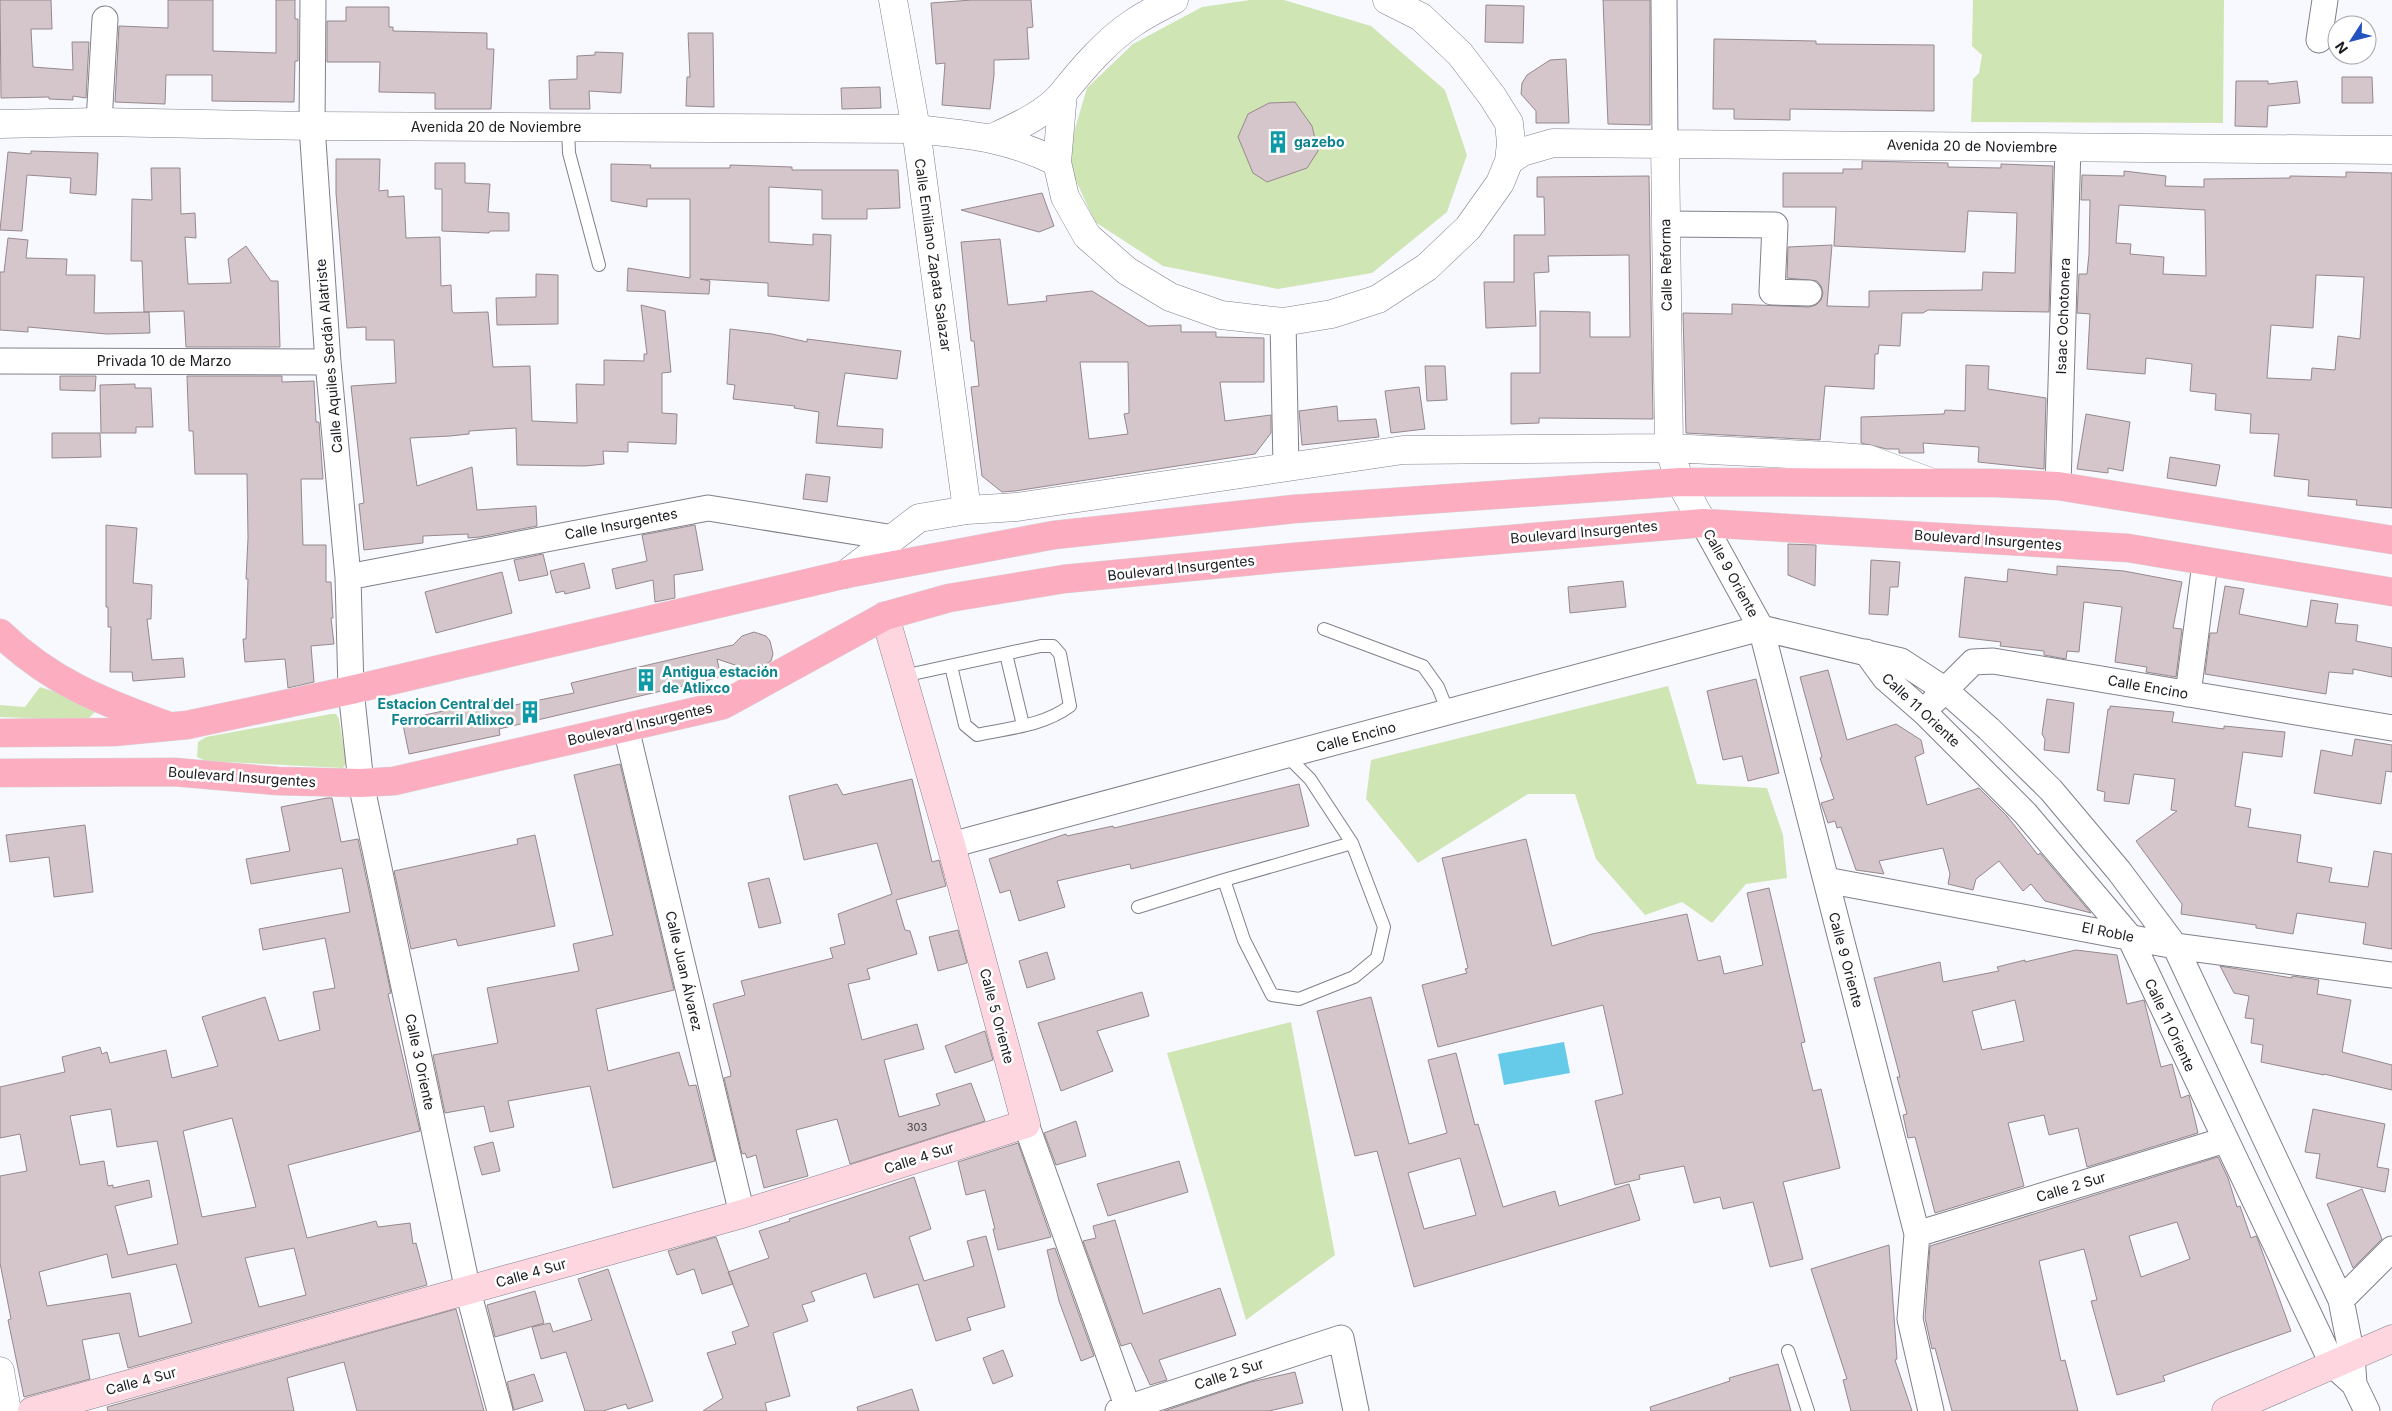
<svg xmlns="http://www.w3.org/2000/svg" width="2392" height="1411" font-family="Inter,sans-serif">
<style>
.green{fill:#d0e5b4}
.water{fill:#66cbe9}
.building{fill:#d4c6ca;stroke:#96898d;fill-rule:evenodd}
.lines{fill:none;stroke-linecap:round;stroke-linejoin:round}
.service-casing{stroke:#80808b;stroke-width:14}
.minor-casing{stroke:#80808b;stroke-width:27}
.tertiary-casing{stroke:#80808b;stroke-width:29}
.secondary-casing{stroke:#80808b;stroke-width:29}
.primary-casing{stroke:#d6d6d7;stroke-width:29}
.service{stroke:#fff;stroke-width:12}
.minor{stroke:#fff;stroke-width:25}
.tertiary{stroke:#fff;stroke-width:28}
.secondary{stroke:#fed6e0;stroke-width:28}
.primary{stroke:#fcaec0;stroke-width:28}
.labels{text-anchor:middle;stroke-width:5;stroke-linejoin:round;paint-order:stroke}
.number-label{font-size:11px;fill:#4a464a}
.street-label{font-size:14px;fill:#1c1c20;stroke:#fff}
.culture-label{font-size:14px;font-weight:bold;fill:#0d838f;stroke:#fff;text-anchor:start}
</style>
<rect width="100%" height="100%" fill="#f8f8ff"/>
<path class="green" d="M1250,0h34l87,26 74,64 22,65 -20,57 -75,61 -94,16 -115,-23 -68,-44 -29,-63 21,-71 46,-44 69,-37z
M1973,0h251l-1,123 -252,-1 2,-43 6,-6 3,-18 -10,-9z
M1668,686l29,98 70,4 16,47 4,43 -41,6 -34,39 -30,-21 -37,13 -49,-56 -21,-65h-47l-110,69 -52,-64 5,-39z
M40,687l43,14 12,11 -6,6 -6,2 -83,-3v-12l25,2z
M331,714h5l3,5 7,44 -3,5 -137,-7 -9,-4 1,-15 8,-5z
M1291,1022l44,233 -89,65 -79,-267z"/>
<path class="water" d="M1564,1042l6,31 -66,12 -6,-31z"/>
<path class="building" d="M0,0h51l1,29h-21l2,38 40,3 -1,-28h17l-3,56 -13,-2v4l-24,-1v-2l-48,1z
M168,0h45v51l63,2v-53h19v19h3v42h-3l-1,41 -82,-1v-26h-46l-1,29 -50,-2 4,-76 49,2z
M972,0h59l2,27 -6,1 2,31 -35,1v15l-4,34 -48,-4 3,-42 -9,1 -5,-61z
M1603,0h47v125l-42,-1z
M1486,5l38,1 -1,37 -38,-1z
M346,7h43v20h4v4l94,2v16h7l-3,60h-56v-16l-56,-1 1,-30h-53v-41h19z
M688,33h25l1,74 -28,-1 1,-29h3z
M1714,39l102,2v3l118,1v66l-144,-2v11l-56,-1v-10h-21z
M595,52l28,1 -2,40 -32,-2 1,18h-40l-1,-29 28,-1v-23l18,-1z
M1566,59l3,64h-33v-12l-15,-17 1,-11 5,-8 23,-15z
M2342,77h30l1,26h-31z
M2236,81h32v3l29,-3 3,22 -32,3 -1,21 -32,-1z
M880,87l1,21 -39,1 -1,-21z
M1295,102l17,24 6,25 -11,17 -40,14 -14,-9 -15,-36 10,-23 21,-11z
M31,151l67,2 -2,42 -26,-2 1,-15 -44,-3 -5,56 -22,-1 8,-78 23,2z
M336,159h44l-1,32 9,-1v7l16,-1 2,42 34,-1 1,49 10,-1 1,26 2,2 34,-1 5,55 37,-1 2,55 45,2 -1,-39 28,1v-25l40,1v-7h3l-6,-49 24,6 6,61 -9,1v40l15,1 -1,30 -48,-2v10l-25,-1 1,13 -19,2 -68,-1 -1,-37 -47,3v3l-19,2 -40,2 7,48 55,-19 5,43 59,-4 1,20 -57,11 -12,1v-4l-45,2v7l-59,7 -5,-46 5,-1 -13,-117 45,-3 -2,-43h-28v-13l-19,1 -11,-135z
M1862,161l86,2v4l53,1v-4l52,2 -4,146 -121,-2 -5,3h-21l-2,33 -21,-1 -1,9h-3l-1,35 -49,-3 -5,54 -134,-7 -3,-120 49,1v-10l77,3 7,-2 5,-5 2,-7 -2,-7 -4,-5 -30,-3 1,-31 44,-2 -5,61 42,1v-16l113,-1 1,-18 32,1 2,-60 -49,-2 -3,41 -131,-6 2,-39h-53v-34h60v-4h19z
M435,163h30v20l25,1 -2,28 21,1v18h-19l-1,2 -47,-2v-42h-7z
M611,164l40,1 -1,3h80v-3l62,2v3h106l2,38 -33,1v10h-45v-29l-53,-3v55l44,3v-11l18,1 -2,66 -61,-5v-13l-68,-4 10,2 -1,13 -82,-3 1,-23 62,10v-79h-43v8l-36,-6z
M151,168h29l1,46 14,-1 1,25 -11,-1 3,47 43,-1 -3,-24 18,-13 25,35h7l2,66h-94l-2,-36 -40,1 -2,-51h-11l1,-62 20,1z
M2124,171l42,5 -1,10 39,1v-8l86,-1v-2l56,1v-5l46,1v335l-36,-3 1,-5 -49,-4 1,-16 -35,-4 5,-42 -29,-1 1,-19 -36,-4 1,-16 -26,-3 2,-27 -46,-6 -1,16 -58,-5 3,-55 -13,-1 2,-39h8l2,-20 1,-54h-9l1,-25 42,1zM2119,205l86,5 1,66 -43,-2 1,-17 -34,-3 1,-10 -15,-1zM2316,275l48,2 -4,62 -22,-3 -3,34 -23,-2 -1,12 -44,-2 4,-53 42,3z
M1649,176l4,243 -114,-1v5l-28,1v-51h29v-62l50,1v25h40l-1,-82 -81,1 1,16 -15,1 2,53 -50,2 -2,-46h30v-47h31l-1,-38h-7v-20z
M1042,193l12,33 -15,6 -78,-22z
M8,238l20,2 -2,18 41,1 -1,16h29l-1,38 55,-1 1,21 -43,1 -79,-7v5l-28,-2v-58h4z
M1000,239l8,66 39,-4 -1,-5 46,-5 56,35 33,-1v7h35v5l48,1v44h-44l5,39 46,-6v18l-16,21 -240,37 -13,1 -20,-16 -11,-89 8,-1 -5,-45h-3l-10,-99zM1080,362h48l1,51 -5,1 4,20 -39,5z
M536,274l22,1v49l-61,1 -1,-27 40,-1z
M730,329l42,5 35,8v-3l94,12 -4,28 -52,-6 -8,53 46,3 -1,19 -66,-5 3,-31 -25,-4 1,-2 -62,-7 2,-14 -8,-1z
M1966,365l23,1 -1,23 58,9 -2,71 -66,-7 1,-15 -56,-4 1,10h-25v-4h-12l-26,-6v-26l83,-3 1,-4 20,1z
M1425,366h20l2,34 -20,1z
M60,376h36l-1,15 -35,-1z
M187,376h95v6l32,-1 2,41h3l4,57h-22l2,66h23v37h5l2,36h-2l3,26 -23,2 3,36 -26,6 -3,-29 -40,3 -2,-23h3l2,-60h-2l2,-41 -1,-64h-52l-2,-43h-4z
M135,384v4h16l2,39h-17v6h-35l-1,-48z
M1419,387l6,42 -34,4 -6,-42z
M1337,406l1,15 38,-2 3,18 -77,8 -3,-34z
M2086,414l44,8 -7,49 -15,-3v5l-31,-4z
M52,433h48l1,24 -49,1z
M2170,457l50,8 -4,21 -49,-8z
M806,474l24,3 -3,25 -24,-3z
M106,525l31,3 -4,55 19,2 -1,34h-4l5,41 31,-2 2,19 -52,4 -1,-9h-22l1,-45h-3v-20h-2z
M695,525l8,45 -29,5 1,23 -20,4 -2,-22 -37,9 -4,-20 35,-8 -5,-26z
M1788,544l28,1 -1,41 -27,-11z
M543,554l5,21 -29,6 -5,-21z
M1871,560l29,2 -2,25h-8l-2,28 -19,-1z
M584,563l6,25 -25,6 -1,-3 -8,2 -6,-22z
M2057,566l67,5 58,11 -9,46 9,1 -6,48 -30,-5 1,-5 -32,-5 7,-55 -38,-5 -5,50 -12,-1 -1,8 -22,-4v-4l-44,-5 1,-4 -42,-5 6,-60 42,5 1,-13 49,6z
M502,572l10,41 -76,20 -11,-41z
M1623,581l3,26 -56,6 -2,-26z
M2225,586l19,3 -5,25 68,13 4,-27 27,4 -3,19 23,2 -2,16 36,7v29l-39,-8v5l-24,-2 -3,22 -121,-20 5,-41h7z
M754,632l12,4 4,5 3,13 -2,7 -18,10 -36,-12 4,18 -222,52 1,6 -91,19 -7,-34 91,-20 2,9 79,-16 -3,-10 162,-38 9,-9z
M1828,670l19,70 49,-16 25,16 3,13 -9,4 12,48 52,-17 28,28 31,39 2,-2 51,60 -46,-12 -14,-17 -8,7 -24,-30 -23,18 -3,11 -25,-6 2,-10 -7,-26 -64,13 5,13 -28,-4 -15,-43 -4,1 -2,-7 -7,2 -7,-20 13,-4 -14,-41 2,-1 -22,-80z
M1756,679l23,94 -31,8 -6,-25 -19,4 -16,-69z
M2047,699l27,4 -5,50 -25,-3 1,-11 -3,-5z
M2110,706l64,6 -2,10 52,7v-3l61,6 -3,25 -39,-5 -8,54 16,3 -3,18 53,8 -4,27 35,6 -3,14 39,5 6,-36 18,3v95l-29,-5 3,-21 -69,-10 -4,21 -37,-6v-3l-75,-11 1,-10 -46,-63 41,-30 -6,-1 4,-31 -41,-5 -5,30 -25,-3 1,-9 -8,-2 11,-81h2z
M2355,739l37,6v27l-6,-1 -5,33 -67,-11 7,-43 31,6z
M620,764l54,226 -78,19 12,62 71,-19 10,34 7,-1 19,76 -102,27 -23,-102 -82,15 6,26 -24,5 -6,-26 -39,7 -12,-58 65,-12 -11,-55 92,-17 -6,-27 40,-9 -39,-160z
M912,779l20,83 7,-2 7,26 -50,14 9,30 5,1 7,23 -50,15 3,10 -22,5 14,56 55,-16 7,25 -40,11 15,57 41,-12 -4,-11 35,-11 14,38 -135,43 -13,-45 -41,11 12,46 -44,12 -8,-33 -9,3 -2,-5 -3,1 -18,-76 7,-2 -1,-6 -17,-66 32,-9 -4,-14 92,-23 -3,-10 15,-4 -7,-30 54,-20 -15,-51 -73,17 -15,-64 48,-12 6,11z
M1299,784l10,42 -178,43 -1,-5 -73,17 8,26 -46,14 -9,-31 -10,3 -11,-34 77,-25 1,2 46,-10 1,2z
M327,798h5l9,44 17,-3 33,154 -3,1 32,137 -132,34 19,73 69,-17 2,6 32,-4 3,21 3,-1 11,42 -299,83 -9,-35 -37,7 8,39 -66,18 -16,-77 3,-1 -11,-56v-87l27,-5 -7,-37 -20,4v-51l65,-15 -3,-15 38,-10 2,7 5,-2 3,11 56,-13 6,28 46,-12 -16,-49 63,-20 14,44 41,-11 -7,-38 22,-4 -10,-50 -62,12 -4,-21 91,-17 -8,-44 -91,16 -5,-25 44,-8 -9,-44zM111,1109l6,38 40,-6 21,103 -50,11 -13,-49 37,-9 -3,-17 -36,8v-3l-5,1 -4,-25 -24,4 -10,-49zM232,1118l24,89 -54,10 -19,-86zM294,1248l12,47 -47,12 -14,-49zM107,1254l5,24 64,-14 16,59 -53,14 -9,-44 -83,13 -8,-34z
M85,825l8,67 -39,5 -5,-40 -39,5 -4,-27z
M535,835l20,91 -97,20 -2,-7 -45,10 -17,-78 124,-27 -1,-5z
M1526,839l26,107 40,-12 95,-20 11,47 22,-5 4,18 39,-9 -16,-72 22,-5 36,154 -4,1 12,48 8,-2 19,79 -57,14 20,77 -33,8 -17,-65 -30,7 -3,-12 -26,6 -10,-37 -45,9 1,4 -25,6 -20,-84 28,-7 -20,-89 -165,42 -16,-62 45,-12 -2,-4 3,-1 -26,-110z
M769,878l12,45 -22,5 -11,-45z
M958,930l9,33 -29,8 -9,-34z
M2076,950l41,5 10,49 17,-4 17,67 11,-3 9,34 8,-3 9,38 -111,34 -9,-39 -29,7 -5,-20 -36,8 16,63 -89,27 -20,-76 -7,1 -5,-23 4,-1 -10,-37h3l-26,-99 66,-16 3,20 56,-11 -2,-4 28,-7v2zM2015,1000l9,41 -42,9 -10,-39z
M1047,952l8,27 -28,9 -8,-27z
M2220,966l72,12v-2l27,4 -2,14 34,6 -9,52 50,13v25l-68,-16v1l-63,-13 2,-17 -12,-2 3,-24 -9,-1 4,-22 -15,-3z
M1142,992l7,24 -52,15 16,40 -52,20 -23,-68z
M1371,997l38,147 38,-11 -19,-73 28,-7 19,72 3,-1 25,83 52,-16 4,15 70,-22 11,36 -226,67 -37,-136 -22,5 -38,-145zM1460,1158l16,57 -52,14 -16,-56z
M985,1031l8,29 -38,13 -10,-27z
M2313,1109l72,15 -8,43 12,2 -4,23 -69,-14 4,-24 -15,-2z
M1076,1121l10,35 -30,9 -12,-32z
M493,1142l7,29 -18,4 -8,-28z
M1018,1143l33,94 -53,13 -5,-21h2l-10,-39 -19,5 -8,-33z
M2218,1157l10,21 9,29 3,-1 11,32 5,-2 2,4 33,91 -128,45 2,5 -48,14 -26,-94 6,-1 -13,-51 -45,12 22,100 4,-1 13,51h-126l-17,-63 -3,1 -7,-31 5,-72zM2177,1222l13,37 -49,18 -12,-41z
M1179,1161l9,31 -80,24 -11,-32z
M914,1177l17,52 -22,8 15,44 50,-15 -7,-25 19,-5 19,71 -38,11 4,12 -35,11 -18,-57 -44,14 -8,-25 -55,19 4,9 -13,4 6,16 -35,12 17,63 -25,7 2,8h-64l20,-13 -16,-45 29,-9 -4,-12 17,-6 -21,-54 41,-14 -10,-27 31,-10 -1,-2z
M2362,1189l20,50 -29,29 -26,-64z
M1115,1220l28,94 77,-26 16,47 -77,25 8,20 -17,5 -19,-42 -10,3 -38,-105 13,-3 -3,-12z
M716,1237l17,47 -31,10 -8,-25 -17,6 -9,-24z
M1889,1245l8,114 -2,1 17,51h-61l-8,-31 4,-1 -36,-110z
M1055,1248l39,108 -13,5 -22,-60 -12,-51z
M608,1269l45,132 -25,8 -2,-5 -23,7h-18l-19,-59 -25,7 -9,-32 18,-4 3,9 39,-12 -14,-41z
M535,1291l9,32 -49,14 -8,-32z
M456,1309l28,102h-127l-13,-49 -57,16 7,33h-186l-1,-4 14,-4z
M1003,1350l10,26 -20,8 -10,-26z
M1778,1364l13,47h-140l-1,-4 80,-26 -1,-3z
M1295,1372l8,31 -34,8h-105l87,-29z
M534,1374l9,27 -29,9 -7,-28z
M912,1389l7,22h-61l-1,-4z"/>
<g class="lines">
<defs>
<path id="service" d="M568,127l1,26 30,112
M1324,629l99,37 15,21 10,25
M1006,654l17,71
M903,676l138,-30h12l7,8 10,52c-27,20 -61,22 -93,29l-12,-10 -14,-59
M1224,880l128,-37
M1138,907l86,-27 20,60 28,55 27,4 55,-22 23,-19 7,-31 -32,-84 -42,-64 -23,-23
M1788,1351l20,60"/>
<path id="minor" d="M313,0l-1,126 16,236 20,215 3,113 10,93 107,508 32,120
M1664,0l1,143
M2319,40l6,-40
M99,122l6,-103
M1666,224l109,1 -3,67 37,1
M1283,322l3,144
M0,361l328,1
M2058,486l10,-339
M1703,523l58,105 156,606 -7,85 21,92
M348,577l360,-69 186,30
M1866,652l19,26 39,34 101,101 104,123 204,429 21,19 13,27
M2188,694l17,-131
M1934,701l39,-39 20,-1 399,67
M626,728l116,486
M951,845l810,-217 140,33 43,28 45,40 62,61 68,81 56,75 166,354 11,56 2,28
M1826,880l349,66 217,29
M1026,1124l103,287
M1917,1234l308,-94
M2341,1300l51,-51
M1118,1411l223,-73 15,73"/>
<path id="tertiary" d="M893,0l23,129 51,381
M1063,93l-6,69 8,35 22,39 40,35 43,26 51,18 62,7 49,-8 46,-15 49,-32 41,-39 32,-45 9,-22 2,-18 -2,-20 -17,-27 -32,-42 -39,-37 -34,-17
M0,124l99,-2 213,4 604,3c55,6 90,8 141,33
M992,138c24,-11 54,-24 71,-45 20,-25 43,-52 70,-70 13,-9 27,-16 41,-23
M1665,143l4,305 11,34 23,41
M1509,161l13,-9 31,-9 839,7
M846,574l73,-56 48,-8 50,-3 386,-57 266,-2 159,8 40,3 62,23
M0,1371l7,40"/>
<path id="secondary" d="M32,1411l710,-197 284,-90 -75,-279 -66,-229
M2226,1411l166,-72"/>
<path id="primary" d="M0,633c51,49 101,68 166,92
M0,733l114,-1 73,-7 164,-35 495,-116 208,-39 240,-26 386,-27 315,1 63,3 334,54
M0,773l174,-1 103,9 84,2 33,-2 329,-76 162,-89 64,-18 115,-19 230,-22 409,-34 425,25 264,44"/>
</defs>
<use href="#service" class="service-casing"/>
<use href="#minor" class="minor-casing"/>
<use href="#tertiary" class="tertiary-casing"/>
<use href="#secondary" class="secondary-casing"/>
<use href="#primary" class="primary-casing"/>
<use href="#service" class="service"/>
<use href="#minor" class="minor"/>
<use href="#tertiary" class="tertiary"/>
<use href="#secondary" class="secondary"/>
<use href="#primary" class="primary"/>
</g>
<defs>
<symbol id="building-bare" viewBox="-9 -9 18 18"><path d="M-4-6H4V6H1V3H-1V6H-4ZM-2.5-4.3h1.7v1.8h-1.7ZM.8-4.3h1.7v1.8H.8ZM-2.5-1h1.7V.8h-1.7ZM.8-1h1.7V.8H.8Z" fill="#0f9aa8" stroke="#fff" stroke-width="2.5" paint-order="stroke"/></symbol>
</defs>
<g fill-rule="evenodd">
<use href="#building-bare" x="1262" y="126" width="32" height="32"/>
<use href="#building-bare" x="630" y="664" width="32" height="32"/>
<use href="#building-bare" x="514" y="696" width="32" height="32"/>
</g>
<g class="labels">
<g class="number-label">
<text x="917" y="1131">303</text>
</g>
<g class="street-label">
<text x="496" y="132">Avenida 20 de Noviembre</text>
<text transform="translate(1972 146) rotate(1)" y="5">Avenida 20 de Noviembre</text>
<text transform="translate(933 255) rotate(82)" y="5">Calle Emiliano Zapata Salazar</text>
<text transform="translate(1666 265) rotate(-91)" y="5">Calle Reforma</text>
<text transform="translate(2063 316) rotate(-88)" y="5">Isaac Ochotonera</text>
<text transform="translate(329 356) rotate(-95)" y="5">Calle Aquiles Serdán Alatriste</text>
<text x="164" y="366">Privada 10 de Marzo</text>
<text transform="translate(621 524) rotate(-11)" y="5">Calle Insurgentes</text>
<text transform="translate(1584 532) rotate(-5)" y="5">Boulevard Insurgentes</text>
<text transform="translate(1988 540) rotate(4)" y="5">Boulevard Insurgentes</text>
<text transform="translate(1181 568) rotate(-6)" y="5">Boulevard Insurgentes</text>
<text transform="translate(1731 573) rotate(61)" y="5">Calle 9 Oriente</text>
<text transform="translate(2148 687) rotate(10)" y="5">Calle Encino</text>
<text transform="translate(1921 710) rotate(43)" y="5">Calle 11 Oriente</text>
<text transform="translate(640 724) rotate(-13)" y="5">Boulevard Insurgentes</text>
<text transform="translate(1356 737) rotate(-15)" y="5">Calle Encino</text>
<text transform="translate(242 777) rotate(4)" y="5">Boulevard Insurgentes</text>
<text transform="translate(2108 932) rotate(11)" y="5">El Roble</text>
<text transform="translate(1846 960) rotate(75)" y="5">Calle 9 Oriente</text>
<text transform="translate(684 971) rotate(77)" y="5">Calle Juan Álvarez</text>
<text transform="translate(997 1016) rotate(75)" y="5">Calle 5 Oriente</text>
<text transform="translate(2170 1025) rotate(65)" y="5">Calle 11 Oriente</text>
<text transform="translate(420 1062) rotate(78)" y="5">Calle 3 Oriente</text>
<text transform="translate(919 1158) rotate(-18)" y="5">Calle 4 Sur</text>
<text transform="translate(2071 1187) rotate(-17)" y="5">Calle 2 Sur</text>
<text transform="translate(531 1273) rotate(-16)" y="5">Calle 4 Sur</text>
<text transform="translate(1229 1374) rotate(-18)" y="5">Calle 2 Sur</text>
<text transform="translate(141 1381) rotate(-15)" y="5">Calle 4 Sur</text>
</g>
<g class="culture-label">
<text x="1294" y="147">gazebo</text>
<text x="662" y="677">Antigua estación<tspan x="662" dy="16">de Atlixco</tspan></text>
<text x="514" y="709" text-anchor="end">Estacion Central del<tspan x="514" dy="16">Ferrocarril Atlixco</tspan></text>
</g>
</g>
<g transform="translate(2352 40) rotate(234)"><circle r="24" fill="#ffffff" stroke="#a4a4a6"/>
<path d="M0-4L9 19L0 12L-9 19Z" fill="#2453c1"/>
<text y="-8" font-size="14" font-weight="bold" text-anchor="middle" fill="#1c1c20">N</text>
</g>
</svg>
